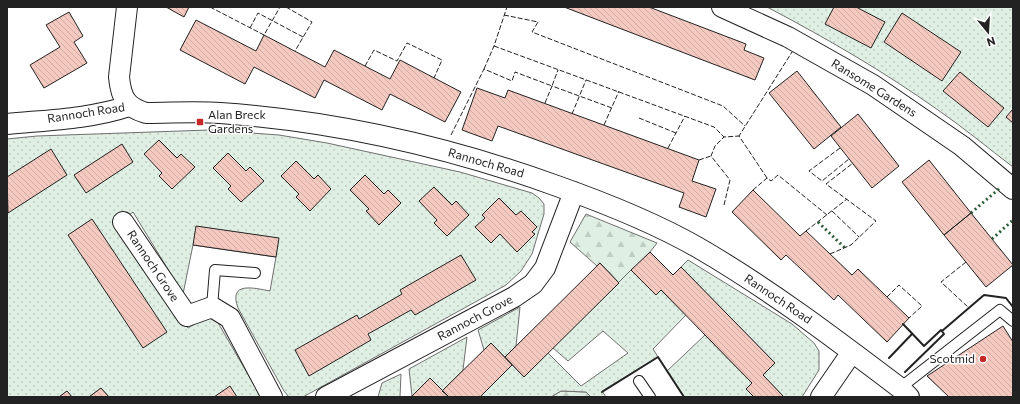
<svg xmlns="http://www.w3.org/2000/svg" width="1020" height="404" font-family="Commissioner,sans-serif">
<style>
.forest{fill:url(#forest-firs);stroke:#6f6f6f}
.park{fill:url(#park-dots);stroke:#6f6f6f}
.building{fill:url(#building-back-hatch);stroke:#222}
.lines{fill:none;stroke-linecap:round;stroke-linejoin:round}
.service-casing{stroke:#222;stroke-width:12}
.minor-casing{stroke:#222;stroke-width:22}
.service{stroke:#fff;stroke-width:10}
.minor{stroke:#fff;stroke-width:20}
.hedge{stroke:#2f5e38;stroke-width:3;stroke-dasharray:2 3;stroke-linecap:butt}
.fence{stroke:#222;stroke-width:1;stroke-dasharray:5 2;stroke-linecap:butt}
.wall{stroke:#222;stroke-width:2}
.poi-dot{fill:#c62828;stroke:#fff;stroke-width:1.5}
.labels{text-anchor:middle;stroke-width:3;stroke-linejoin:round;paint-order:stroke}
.street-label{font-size:12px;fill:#222;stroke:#fff}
.poi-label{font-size:12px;fill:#222;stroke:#fff;text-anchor:start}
</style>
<defs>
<pattern id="forest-firs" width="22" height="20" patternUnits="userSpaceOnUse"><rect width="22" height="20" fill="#e0efe3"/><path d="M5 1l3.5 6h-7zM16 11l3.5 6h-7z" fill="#c0cdc2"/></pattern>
<pattern id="park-dots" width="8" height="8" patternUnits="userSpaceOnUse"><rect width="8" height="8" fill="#e0efe3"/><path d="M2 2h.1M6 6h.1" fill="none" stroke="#c0cdc2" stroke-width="1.8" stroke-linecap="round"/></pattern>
<pattern id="building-back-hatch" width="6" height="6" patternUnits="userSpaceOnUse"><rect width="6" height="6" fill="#f3c9c0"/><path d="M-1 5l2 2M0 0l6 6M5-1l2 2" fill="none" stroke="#d0aca5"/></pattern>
</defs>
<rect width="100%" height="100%" fill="#fff"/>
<path class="forest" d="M586,214l71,29 -7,9 -31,31 -19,-20 -3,3 -27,-24z
M561,391l25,1 5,5h-40z"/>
<path class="park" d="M767,7h246v160c-25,-19 -49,-39 -75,-57 -55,-39 -112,-72 -171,-103z
M209,130l70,5 48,8 133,29 72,21 7,5 5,6v10l-12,40 -11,17 -15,14 -203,112h-14l-5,-6 -46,-83c-10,-27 16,-20 32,-17l6,-34 -83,-12 -10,49 -50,-82 -16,12 71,104 19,-11 10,4 44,76h-152l-8,-9 -12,9h-17l-5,-6 -8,6h-52v-258l30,-3z
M688,260l104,64 22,19 5,8v19l-17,27h-20l1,-1 -20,-21 12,-12 -94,-96z
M631,270l30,20 25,25 -33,34 5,8 -56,34 4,6h-15l-5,-5 -25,-1 -10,6h-71l32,-32 12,12 24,-24 33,33 47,-33 -25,-22 -35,30 -15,-13z
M520,307l-4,39 -11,11 -14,-14 -7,7 -6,-20z
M705,335l47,48 2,14h-70l-17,-26z
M467,337l-4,33 -21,21 -12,-12 -18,17 -3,-27z
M401,374l-1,23h-22l4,-14z"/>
<path class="building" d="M166,7h23l-5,10z
M564,7h85l97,37 -2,6 20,8 -9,22z
M834,7h22l29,15 -14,26 -46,-24z
M69,12l14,24 -9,6 13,21 -43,25 -14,-23 30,-18 -14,-22z
M902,13l59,39 -19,29 -58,-39z
M196,20l60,31 8,-16 61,32 9,-17 56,29 10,-19 61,32 -16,30 -55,-28 -8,16 -58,-30 -9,18 -61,-31 -9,17 -65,-34z
M797,71l44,56 -27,22 -45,-56z
M960,72l44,36 -16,19 -45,-36z
M477,88l28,10 3,-8 191,70 -7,21 24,8 -10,28 -27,-10 5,-14 -186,-67 -6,15 -30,-11z
M1013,109v14l-7,-6z
M858,114l41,52 -27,22 -41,-52z
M159,140l18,18 4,-4 14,13 -23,22 -13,-13 3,-3 -18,-19z
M122,144l11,18 -47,31 -12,-18z
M51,149l16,26 -59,38 -1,-36z
M228,153l18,18 4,-4 14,14 -23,21 -13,-13 3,-3 -18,-18z
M929,160l42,53 -27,22 -42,-53z
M296,161l18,18 4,-4 13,14 -21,22 -14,-14 3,-3 -18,-18z
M365,175l19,19 4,-4 13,13 -22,22 -13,-14 3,-2 -19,-19z
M434,187l18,18 4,-4 13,14 -22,21 -13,-13 3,-3 -18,-19z
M753,190l47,46 6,-5 46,44 6,-6 51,49 -22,24 -49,-47 -4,5 -48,-45 -5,5 -49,-48z
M499,198l17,17 5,-4 16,16 -5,5 3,2 -18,18 -17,-18 -9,9 -16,-16 10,-9 -3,-3z
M971,213l42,52 -27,22 -42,-52z
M92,219l75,113 -24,16 -75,-113z
M196,226l83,12 -3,19 -83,-12z
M650,252l23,23 8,-8 94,96 -12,12 20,21 -1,1h-28l-8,-8 6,-6 -91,-93 -5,5 -25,-25z
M461,255l15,25 -61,35 -4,-5 -43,24 3,6 -62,36 -14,-26 62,-35 2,4 43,-25 -2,-4z
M600,263l19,20 -95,94 -19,-20z
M1003,326l10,16v55h-64l-22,-21z
M491,343l21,22 -32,32h-31l-7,-6z
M430,378l19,19h-38z
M230,386l7,11h-23z
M101,388l8,9h-20z
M67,391l5,6h-13z"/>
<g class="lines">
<defs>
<path id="service" d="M212,307l3,-37 40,3
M639,381l11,16
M900,388l100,-78 13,11"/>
<path id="minor" d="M127,7l-8,70c2,21 7,30 27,36 25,0 50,-2 74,0 115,8 229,34 337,73 48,17 96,36 140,61 71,41 137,91 203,141l9,9
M722,7l66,30 85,48 89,61 51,43
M7,124c41,-4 83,-5 122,-18
M123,222l64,94 25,-9 18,11 42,79
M326,397l188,-100 19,-13 12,-16 29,-76
M821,397l31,-45"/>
</defs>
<use href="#service" class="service-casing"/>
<use href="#minor" class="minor-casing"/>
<use href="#service" class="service"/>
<use href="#minor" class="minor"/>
<path class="hedge" d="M971,213l29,-25
M818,222l27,26
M992,239l21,-19"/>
<path class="fence" d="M210,7l54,28 16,-28
M286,7l26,15 -17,29
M504,15l34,7 -6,10 191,74 22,20
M250,28l8,-15 45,24
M494,46l220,81 10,10
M365,66l9,-16 23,11 10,-18 35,17 -8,18
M484,69l10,-23 13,-39
M545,103l7,-17 60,22
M572,114l14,-34
M639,118l37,15
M604,125l15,-34
M451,135l33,-66 28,12 3,-9 37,14 6,-16
M668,148l17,-32
M840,148l-31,23 13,10 27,-22
M699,160l12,-4
M767,178l-28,-42 53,-84
M753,190l14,-12 4,3 7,-6 49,40
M724,205l6,-25 -19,-24 4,-10 9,-9 15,-1
M832,211l27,26
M806,231l41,-32
M830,254l21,-9 25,-24 -50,-37 27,-21
M966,262l-25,20 28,26
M887,297l12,-12 23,21 -13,12"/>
<path class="wall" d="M903,324l21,22 17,-16 3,4 -39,38
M942,331l42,-36 22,3 7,9
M889,358l23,-24
M602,392l56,-35 26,40"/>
</g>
<g class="poi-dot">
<rect x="196" y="118" width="8" height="8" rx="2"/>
<circle cx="983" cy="359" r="4"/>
</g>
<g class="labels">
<g class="street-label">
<text transform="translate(874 88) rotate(32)" y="4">Ransome Gardens</text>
<text transform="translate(86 113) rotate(-9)" y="4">Rannoch Road</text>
<text transform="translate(486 163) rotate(16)" y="4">Rannoch Road</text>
<text transform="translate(153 266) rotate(56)" y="4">Rannoch Grove</text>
<text transform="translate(778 299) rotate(34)" y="4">Rannoch Road</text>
<text transform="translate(475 318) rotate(-28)" y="4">Rannoch Grove</text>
</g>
<g class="poi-label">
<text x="208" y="119">Alan Breck<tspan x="208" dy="14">Gardens</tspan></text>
<text x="975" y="363" text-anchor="end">Scotmid</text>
</g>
</g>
<rect width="1020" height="404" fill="none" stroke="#222222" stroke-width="16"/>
<g transform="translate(988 32) rotate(162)" stroke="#ffffff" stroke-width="3" paint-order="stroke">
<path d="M0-3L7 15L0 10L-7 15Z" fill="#222222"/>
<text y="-6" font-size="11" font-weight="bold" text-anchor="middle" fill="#222222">N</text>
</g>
</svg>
